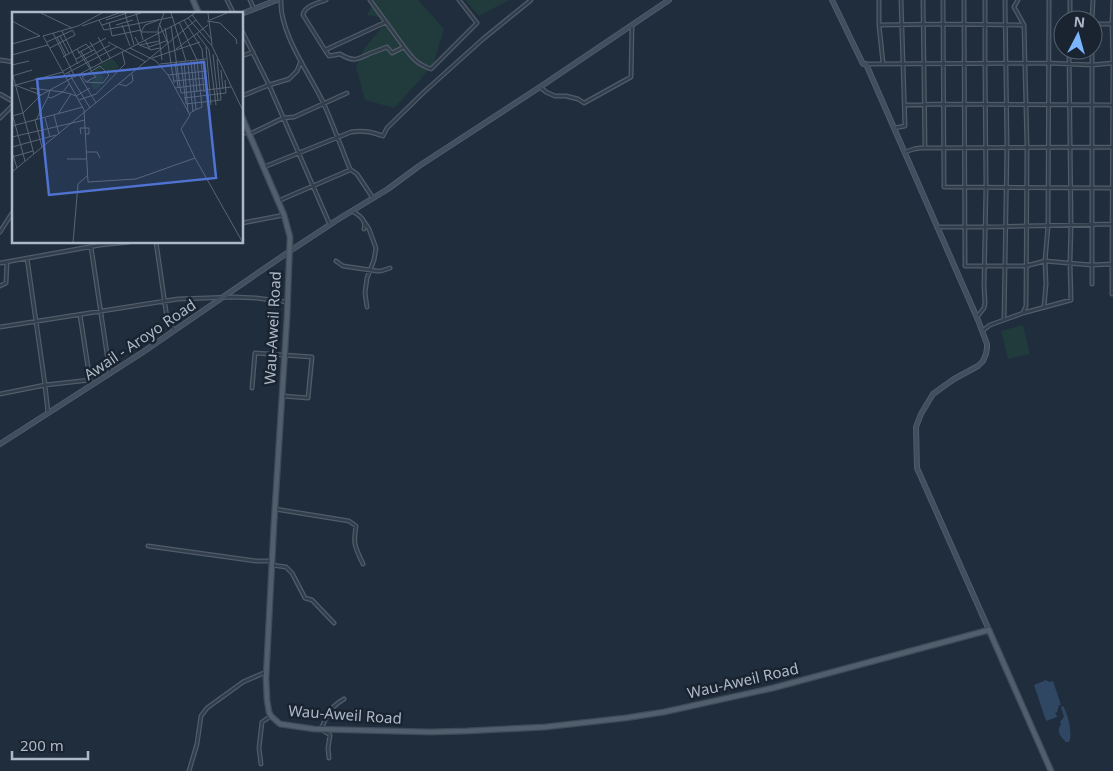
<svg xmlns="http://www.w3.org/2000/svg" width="1113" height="771" font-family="'Noto Sans',sans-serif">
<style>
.green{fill:#213b3d}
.water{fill:#2f4763}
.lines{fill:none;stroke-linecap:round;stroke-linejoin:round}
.street-casing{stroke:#515c69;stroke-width:5}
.secondary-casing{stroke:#515c69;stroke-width:6}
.primary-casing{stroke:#3f4a58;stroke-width:7}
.street{stroke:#333e4c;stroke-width:2.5}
.secondary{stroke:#414e5f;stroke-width:4}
.primary{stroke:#515e6c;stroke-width:4.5}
.labels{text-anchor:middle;stroke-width:5;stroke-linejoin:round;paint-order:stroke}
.street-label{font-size:15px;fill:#aeb9c8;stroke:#192430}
.inset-road{fill:none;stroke:#586574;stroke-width:1}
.view{fill:#5073d2;fill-opacity:0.15;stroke:#5073d2;stroke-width:2.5}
.inset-edge{fill:none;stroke:#aeb9c8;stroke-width:2.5}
</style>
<rect width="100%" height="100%" fill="#1f2d3c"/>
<path class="green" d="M375,0h43l26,29 -10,33 -14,18 -26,28 -29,-8 -9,-33 8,-18 24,-30 -21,-4z
M465,0h44l-30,16z
M1023,325l7,29 -22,5 -7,-28z"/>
<path class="water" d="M1046,680l3,2 4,-1 8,24h-2l-2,7 -2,1 2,3v1l-11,4 -12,-36z
M1063,706c5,8 10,28 6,36h-3c-6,-6 -10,-10 -5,-18l-1,-2 4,-5 -3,-10z"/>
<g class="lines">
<defs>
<path id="street" d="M227,0l7,14
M250,0l4,9
M281,0c-2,32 28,73 42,102 10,22 18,45 27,67l7,5 16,24
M326,0c-8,3 -22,6 -23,15l22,35 61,-28
M370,0l34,47
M879,0v25l4,38
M923,0l2,148
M943,0l1,187 169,1
M964,0l1,266h61l19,-5 46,4 22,-1
M1070,20v-20
M1092,20l1,-20
M1093,24h19
M879,25l64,-1 81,1
M242,31l27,54 61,140
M325,50l4,6 11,-2c15,9 17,5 31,-1 6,-2 11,-4 16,-6l5,6 12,-6c9,12 13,17 27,22l46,-46 -18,-23
M242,56l11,-4
M0,60l14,2
M866,64l182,-1 44,2 21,-2
M540,87l6,5 9,4h11l12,3 6,4 47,-26 1,-52
M0,94l14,8
M242,96l27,-11 20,-6 8,-8 4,-10
M904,105l40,-1 168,1
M0,118l14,-14
M894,128l11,-2 -4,-126
M242,132l8,2 33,-16 11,-1 53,-24
M905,152l9,-3 6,-1 193,-1
M264,167l87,-35c13,-2 21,0 32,4l4,-8 37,-36 59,-53 48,-39
M278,201l72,-31
M352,211c7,4 15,9 12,18
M242,223l42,-8
M365,223l4,6 7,19 -2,12 -7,18 -2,15 2,14
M937,227h48l128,-3
M0,232l14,-22
M156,242l11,76 7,12
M91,247l19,127
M27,258l18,127 3,28
M336,261l7,5 34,5h4l9,-3
M0,263l100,-18 29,-3
M1092,284v-234
M0,286l6,-3 1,-21
M1112,294v-30l1,-201 -1,-39 1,-24
M1044,307l2,-23 -1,-23 3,-35 1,-226
M1023,313l48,-13 -1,-37 1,-38 -2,-175
M80,315l10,65
M977,317l7,-9 1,-5 -1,-17 2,-99 -1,-123v-64
M1004,320l3,-173 -2,-147
M0,327l178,-28 56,-2 22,1 31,4
M982,331l8,-6 33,-12 3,-7 1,-159 -3,-122 -10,-18 4,-7
M252,388l3,-35 57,4 -4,41 -25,-2
M0,394l45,-9 45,-5
M275,509l74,12 7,5c-3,20 -1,20 7,38
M148,546l108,15h16
M272,565l14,2 6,6 13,25 7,2 22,23
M329,758l-1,-10 2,-13 -9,-6c7,-15 8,-21 23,-30
M261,764l-2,-16 3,-26 9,-6
M189,771l8,-27 4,-28 6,-8 36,-26 23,-10"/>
<path id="secondary" d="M832,0l31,64h3l112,256 9,24v4l-1,6 -3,7 -5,5 -24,13 -21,15 -12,20 -5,13 1,41 72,162
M241,14l36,-14
M0,444l143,-92 147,-101 47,-31 51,-31 31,-23 121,-79 129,-87"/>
<path id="primary" d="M193,0l6,14
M242,117l42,98 6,22 -3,80 -13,206 -8,155 1,22 2,12 2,4 9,8 34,5 116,3 36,-1 79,-4 80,-9 39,-6 109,-24 216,-58 62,141"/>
</defs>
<use href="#street" class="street-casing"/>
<use href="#secondary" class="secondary-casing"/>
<use href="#primary" class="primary-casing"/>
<use href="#street" class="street"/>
<use href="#secondary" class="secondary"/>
<use href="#primary" class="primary"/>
</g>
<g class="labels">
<g class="street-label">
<text transform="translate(273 328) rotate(-87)" y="5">Wau-Aweil Road</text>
<text transform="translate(140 340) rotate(-34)" y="5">Awail - Aroyo Road</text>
<text transform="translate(743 681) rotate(-13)" y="5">Wau-Aweil Road</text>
<text transform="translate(345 715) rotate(4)" y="5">Wau-Aweil Road</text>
</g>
</g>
<g transform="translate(12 12)">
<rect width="231" height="231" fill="#1f2d3c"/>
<path d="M100,46l7,9 -10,7 -7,-6 -3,4 5,5 -1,5 -5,7h-5l-2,-5 4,-8 -3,-7z" fill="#213b3d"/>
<path class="inset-road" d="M29,1l31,15M90,1l-24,13 -35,10 41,74 4,72 48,-3 59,-21 48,85M113,1l9,32M124,1l7,27M159,1l15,48M183,1l-7,5 24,28 32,67M196,1l4,32M180,3l20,25M87,8l5,10 69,-13M94,8l21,-7M172,8l18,29 6,57M198,8l17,-7M0,9l28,15M195,9l13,2 16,16 1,5M97,10l3,14 29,-6M167,10l18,38 5,47 -7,3M147,11l9,21 -3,-16M90,13l39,-12M104,13l17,-5M110,13l8,21M70,14l37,-13M159,14l10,67 50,-6M50,19l16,33M129,20l4,-7 14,-5M129,20h17M41,21l22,44M185,22l12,16 7,55M48,24l9,17M45,25l9,18M86,25l12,21M123,25l4,8 11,4M133,28l5,10 10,-2M35,30l26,-12M78,30l12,20M96,30l38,20M0,32l28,-8M156,32l6,39M128,33l19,-4M137,35l17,-6M194,35l5,58M38,36l25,-13 -2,-4M118,36l26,13 12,14 22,40 -9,14 14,29M65,37l19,29M164,37l32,-24M69,39l10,17M66,41l28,-15M201,42l5,46M0,43l36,-10M51,45l23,-13 6,7M140,46l48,-16M64,47l18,-9M150,48l-4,-31 6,-16M189,48l3,32M172,49l4,51M182,49l3,31M163,50l3,25M169,50l5,42 35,-4 -4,-41M148,52l46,-5M176,52l5,48M0,53l17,-4M209,58l2,19M51,59l47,-26M0,60l22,82M56,60l22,36M53,62l52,-27M67,63l17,28M156,63l39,-4M0,64l20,-6M56,68l120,-62M162,69l32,-3M74,70l17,1 6,-8 -9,-9 -18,11 4,5 9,-5M107,72l7,2 7,-5 -1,-7M3,73l26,10 27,-15M0,74l51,-14M18,76l33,4 6,-8M163,76l31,-4M38,78l-2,7 3,1 12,-6 8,2M172,86l42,-5 -1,-13M67,88l17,-6 29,-30 -3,-12M0,101l13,48M46,102l13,-20 5,2 14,-8M177,102l7,-5 -5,-48M42,103l5,19M0,104l11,-3 18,-18M33,106l5,19M23,108l7,27M24,108l12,-23M0,114l71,-19M69,122l-1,-6h9v6h-4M0,125l73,-17M0,135l44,-12M0,140l5,16M74,140h11l3,6M0,145l21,-6M55,147h19M0,160l184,-152M61,231l5,-59 9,-8"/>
<path class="view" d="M192,50l12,116 -167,17 -12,-116z"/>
<rect width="231" height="231" class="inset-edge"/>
</g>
<g transform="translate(1078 35) rotate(6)"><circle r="24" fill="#192430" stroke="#55606d"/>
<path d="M0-4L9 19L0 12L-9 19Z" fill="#7cb5ff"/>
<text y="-8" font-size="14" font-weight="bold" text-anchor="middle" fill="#aeb9c8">N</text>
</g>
<path d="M12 751v8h76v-8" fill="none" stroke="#aeb9c8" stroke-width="2.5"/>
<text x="20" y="751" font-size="15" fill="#aeb9c8" stroke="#192430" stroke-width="4" paint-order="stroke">200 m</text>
</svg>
